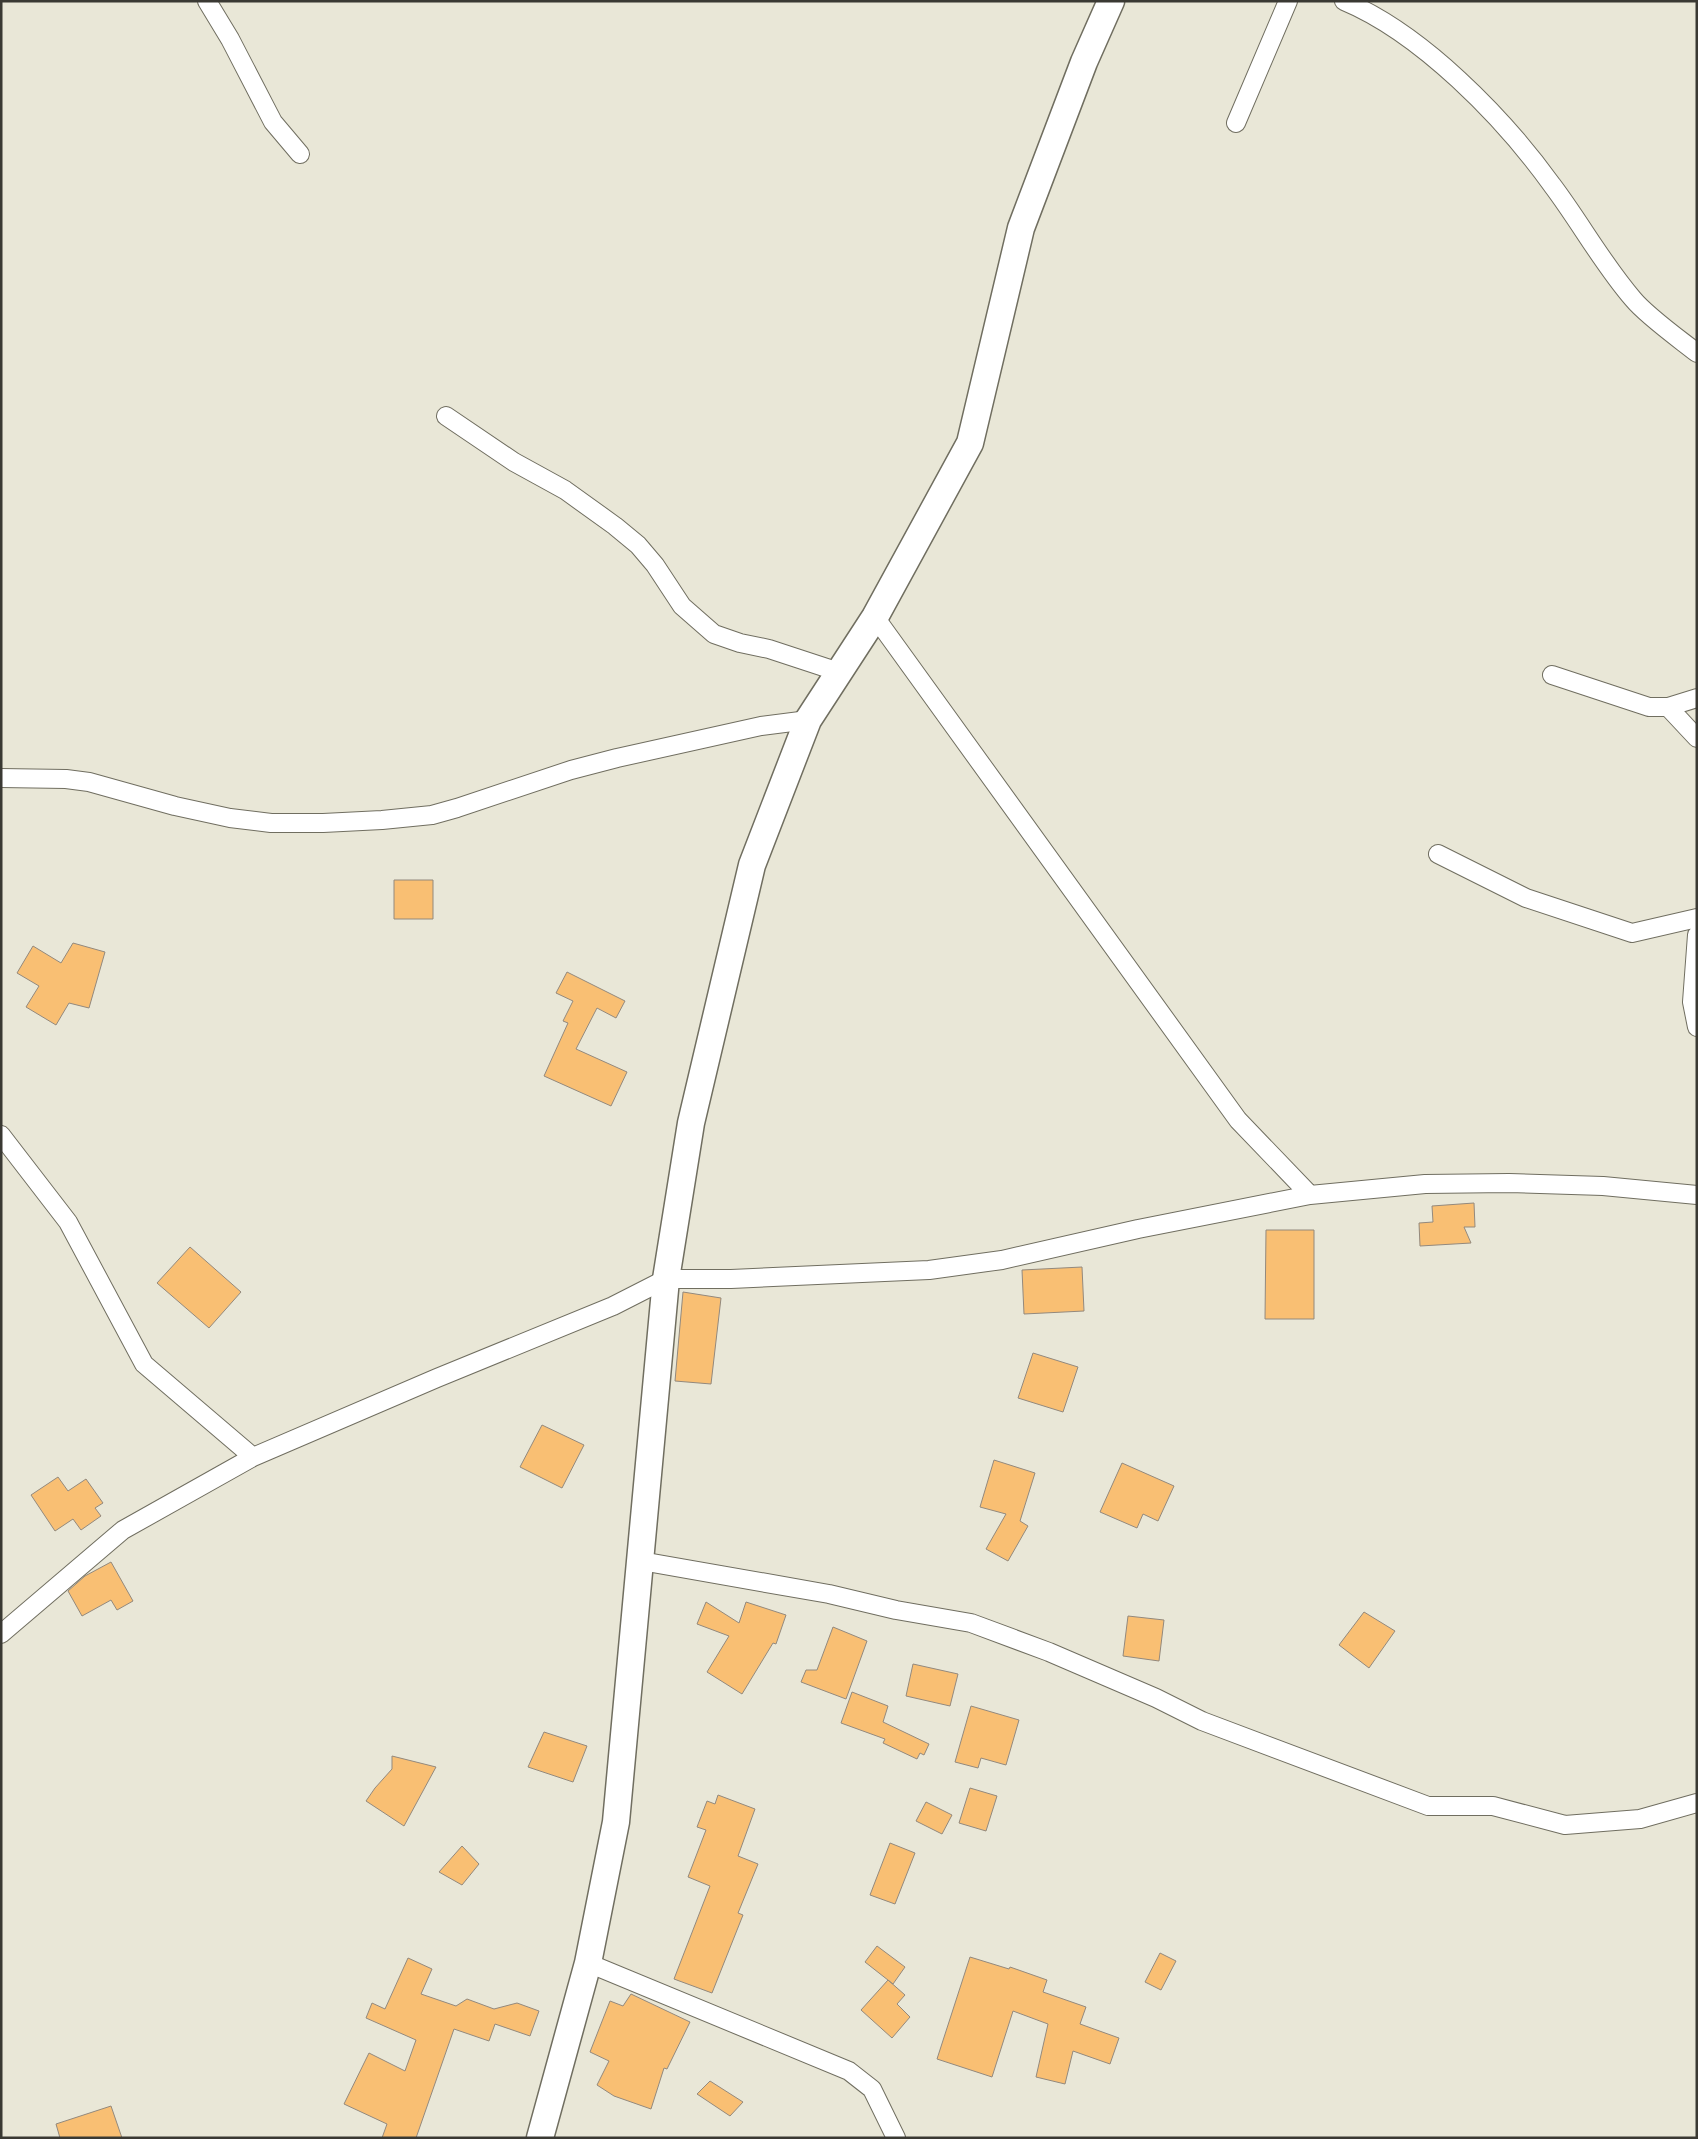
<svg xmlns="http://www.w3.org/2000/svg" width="1698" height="2139" font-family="'Golos Text',sans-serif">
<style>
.building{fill:#f9bf73;stroke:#93897d}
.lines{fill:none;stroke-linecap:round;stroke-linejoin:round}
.minor-casing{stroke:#706e60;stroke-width:20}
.secondary-casing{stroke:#706e60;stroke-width:29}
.minor{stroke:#fff;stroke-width:18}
.secondary{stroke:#fff;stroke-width:26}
</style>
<rect width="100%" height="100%" fill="#e9e7d7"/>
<path class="building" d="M394,880h39v39h-39z
M73,943l32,9 -16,56 -20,-5 -13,22 -30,-18 13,-21 -22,-13 16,-27 28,17z
M567,972l58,29 -9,17 -19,-10 -21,41 51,23 -16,34 -67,-30 24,-53 -5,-2 10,-20 -17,-8z
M1474,1203l1,24h-11l7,16 -51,3 -1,-23 14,-1 -1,-16z
M1266,1230h48v89h-49z
M190,1247l51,45 -32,36 -52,-45z
M1082,1267l2,44 -60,3 -2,-44z
M683,1292l38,6 -10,86 -36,-3z
M1033,1353l45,14 -15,45 -45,-14z
M542,1425l42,20 -22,43 -42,-21z
M994,1460l41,13 -15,48 8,5 -20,35 -22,-12 20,-35 -26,-7z
M1122,1463l52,23 -16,35 -15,-7 -6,14 -37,-16z
M58,1477l10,14 18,-12 17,24 -8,5 6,8 -20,14 -8,-11 -18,12 -24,-36z
M111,1562l22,39 -16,9 -6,-10 -29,16 -14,-25 17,-15z
M706,1602l33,21 7,-21 40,13 -10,29 -3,-1 -31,51 -35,-22 22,-36 -32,-12z
M1364,1612l31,19 -26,37 -30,-23z
M1128,1616l36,4 -5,41 -36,-5z
M833,1627l34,14 -21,58 -45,-17 5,-12h11z
M913,1664l45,10 -8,32 -44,-10z
M852,1692l36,14 -5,16 46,22 -5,11 -4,-2 -3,6 -34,-16 2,-4 -44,-16z
M971,1706l48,14 -13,45 -25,-7 -3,10 -23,-6z
M544,1732l43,14 -14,36 -45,-15z
M392,1756l44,11 -32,59 -38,-25 9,-13 17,-19z
M970,1788l27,8 -11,35 -27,-8z
M718,1795l37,14 -17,47 20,8 -20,49 5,2 -31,78 -38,-14 36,-93 -22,-9 18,-47 -9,-3 10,-26 8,3z
M926,1802l26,13 -10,19 -26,-13z
M890,1843l25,10 -20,51 -25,-9z
M462,1846l17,18 -17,21 -23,-13z
M877,1946l28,21 -12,17 -28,-22z
M1160,1953l16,8 -15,29 -16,-8z
M970,1957l39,12 1,-2 37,13 -4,12 43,15 -6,17 39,14 -9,26 -37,-13 -8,33 -29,-7 12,-53 -35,-13 -21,66 -55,-18z
M408,1958l24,11 -11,25 35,12 11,-7 27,10 23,-6 22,8 -9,25 -35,-12 -6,17 -35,-12 -38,109h-34l5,-14 -43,-20 25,-51 36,18 11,-31 -50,-22 6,-15 13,6z
M888,1980l17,15 -8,9 13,13 -18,21 -31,-28z
M631,1994l59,28 -23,47 -3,-1 -13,41 -37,-13 -17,-11 12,-24 -19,-9 20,-51 13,5z
M710,2081l33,21 -13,14 -33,-22z
M111,2106l11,32h-62l-4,-14z"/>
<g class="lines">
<defs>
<path id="minor" d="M207,1l23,38 43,83 27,32
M1344,1c77,32 159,116 208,184 28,37 50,78 81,114 14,17 45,39 64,54
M1236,123l52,-122
M446,416l68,46 51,28 50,36 23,19 17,20 27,41 32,28 26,9 29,6 70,23
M875,617l363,503 72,75
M1552,675l97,32h19l29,-9
M1668,707l29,31
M1,778l65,1 23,3 86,24 55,12 41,5h52l59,-3 50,-5 25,-7 114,-38 46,-12 144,-32 47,-6
M1438,854l88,44 106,35 65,-15
M1697,935l-5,67 5,25
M1,1135l67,87 76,142 109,93
M641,1561l188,33 67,16 75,13 78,29 107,46 46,23 226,85h65l72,19 75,-6 57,-16
M1,1634l122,-104 130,-73 184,-79 176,-72 53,-27h65l198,-9 73,-10 136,-31 172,-34 115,-11 84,-1 94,3 94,9
M588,1963l261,108 23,18 24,49"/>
<path id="secondary" d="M540,2138l48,-175 28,-141 50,-543 25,-156 61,-258 56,-145 67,-103 95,-174 51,-215 63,-166 27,-61"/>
</defs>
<use href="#minor" class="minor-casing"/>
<use href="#secondary" class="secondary-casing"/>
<use href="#minor" class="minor"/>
<use href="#secondary" class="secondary"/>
</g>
<rect width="1698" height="2139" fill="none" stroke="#3a3933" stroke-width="5"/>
</svg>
